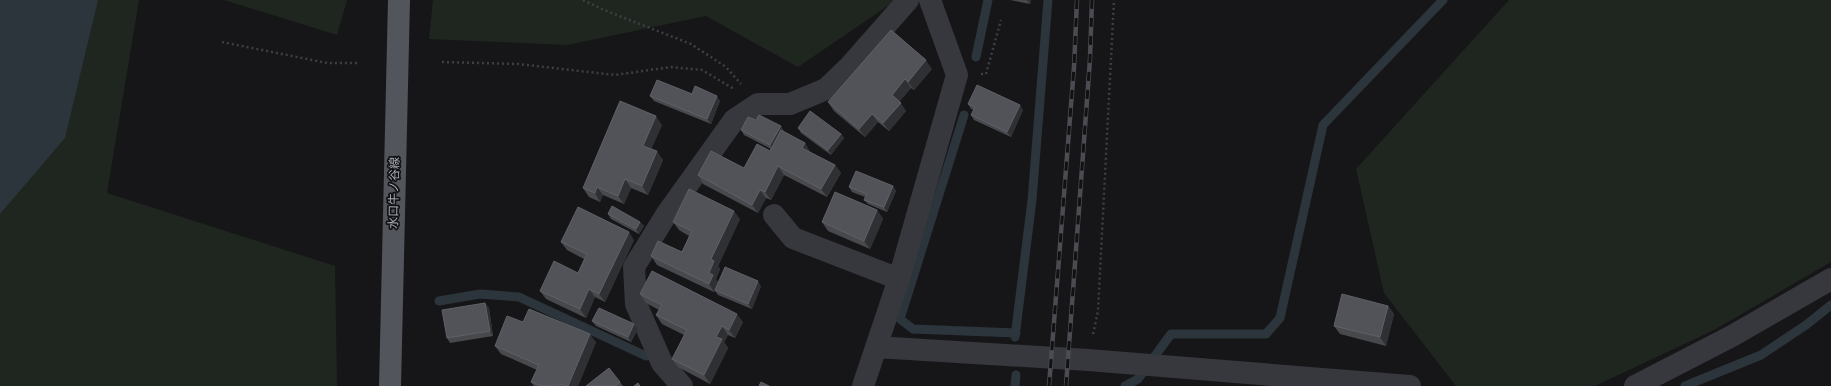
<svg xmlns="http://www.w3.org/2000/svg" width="1831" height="386" font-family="'Exo 2','Noto Sans JP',sans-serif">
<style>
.green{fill:#1e261f}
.water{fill:#2c353c}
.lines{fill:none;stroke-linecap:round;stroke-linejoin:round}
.stream{stroke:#2c353c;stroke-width:9}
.path{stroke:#3d3f44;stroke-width:2.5;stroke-dasharray:2 3;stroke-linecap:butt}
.minor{stroke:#37383d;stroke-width:22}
.major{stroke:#53555c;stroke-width:22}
.rail-casing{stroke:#4a4c52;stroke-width:4.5}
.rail{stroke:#111113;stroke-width:3;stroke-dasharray:9;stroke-linecap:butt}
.wall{fill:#47494d}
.shaded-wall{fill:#2f3033}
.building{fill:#525359;stroke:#5f6168}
.labels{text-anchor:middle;stroke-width:3.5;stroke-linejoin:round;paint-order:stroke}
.street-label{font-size:12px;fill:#a8adb8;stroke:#111113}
</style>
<rect width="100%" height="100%" fill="#161618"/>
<path class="green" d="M0,0h139l-32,193 228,73 2,120h-337z
M224,0h123l-10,35z
M433,0h462v1l-97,66 -92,-51 -139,29 -138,-6z
M1509,0h322v262l-117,68 -119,56h-139l-72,-93 -28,-124z"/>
<path class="water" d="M0,0h98l-33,138 -65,76z"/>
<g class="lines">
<path class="stream" d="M976,57l12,-57
M964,115l-64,204 13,10 103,4
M439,301l41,-7 39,3 127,59
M1015,337l17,-137 16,-200
M1015,386l1,-11
M1125,386l13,-7 33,-45h95l14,-16 43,-193 120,-125
M1685,386l76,-31 45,-30 25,-20"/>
<path class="path" d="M583,0l21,10 87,34 35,23 15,17
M222,42l105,21h33
M442,62l76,2 97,11 56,-8 31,3 32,19
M981,74h5l15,-54
M1093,334l5,-23 16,-311"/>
<path class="minor" d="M774,215l19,23 106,41
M876,347l212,13 322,26
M682,386l-20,-23 -26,-59 -2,-37 32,-52 68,-95 24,-16h32l36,-15 23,-22 59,-67
M863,386l36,-107 58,-204 -27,-75
M1635,386l97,-50 99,-57"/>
<path class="major" d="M390,386l9,-386"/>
<defs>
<path id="rail" d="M1049,386l25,-319 3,-67
M1066,386l24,-327 2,-59"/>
</defs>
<use href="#rail" class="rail-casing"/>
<use href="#rail" class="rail"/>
</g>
<path class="wall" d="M1010,0h21l-1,4z
M932,69l-18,21 -3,-2 -12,14 7,9 -17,20 -11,-9 -13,15 -31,-26 -6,-9z
M692,94l28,7 -9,23 -57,-23 -4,-5z
M968,104l55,6 -12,27 -37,-17 -3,-5 3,-5 -3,-1z
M756,120l28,11 -1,1 22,11 5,9 25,13 6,8 -14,24 -43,-22 -13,25 -5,-2 -8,15 -55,-29 -5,-9 46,-7 26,-17 1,-2 -27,-14 -3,-5z
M662,125l-11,24 12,11 -15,35 -17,-7 -7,16 -21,-9 -3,7 -11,-5 -6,-9z
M798,128l43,6 3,4 -13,17 -30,-22z
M893,186l3,5 -9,21 -19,-8 -4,-4 1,-3 -13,-5 -3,-5z
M877,210l6,9 -13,30 -42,-18 -6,-9z
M608,214l32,8 4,4 -5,8 -28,-15z
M740,219l-22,47 2,3 -4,10 2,3 43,4 -9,23 -34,-14 -3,-4 -1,1 -57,-27 -6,-9 31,-4 7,-16 -10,-6 -6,-8z
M634,240l-29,62 -10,-5 -9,21 -40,-19 -6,-8 38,-18 6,-14 -17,-9 -6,-8z
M640,294l103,28 -8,16 -7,-3 -4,7 4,6 -18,36 -32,-17 -6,-8 12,-24 -22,-11 -6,-9 3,-5 -13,-7z
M485,303l4,5 4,28 -43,7 -3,-5z
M1388,306l6,8 -8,32 -46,-12 -6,-8z
M592,321l42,3 4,5 -7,13 -35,-16z
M523,322l73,20 -18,44h-44l-3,-4 6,-12 -36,-16 -6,-8z
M620,382l3,4h-37z"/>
<path class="shaded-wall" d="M1027,0h4l-1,4z
M926,60l6,9 -18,21 -6,-8z
M905,79l6,9 -13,15 -6,-8z
M717,96l3,5 -9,23 -4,-5z
M901,103l5,8 -17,20 -6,-8z
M1020,105l3,5 -12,27 -4,-5z
M872,114l6,8 -13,15 -6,-8z
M656,116l6,9 -13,29 -6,-8z
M781,126l3,5 -10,19 -4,-5z
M841,134l3,4 -13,17 -3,-5z
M805,143l5,9 -2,4 -6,-8z
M657,151l6,9 -15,35 -6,-9z
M835,165l6,8 -14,24 -6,-8z
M778,166l6,9 -13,25 -6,-8z
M625,179l6,9 -7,16 -6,-8z
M893,186l3,5 -9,21 -3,-5z
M597,187l6,8 -3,7 -5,-9z
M760,190l6,8 -8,15 -6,-8z
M877,210l6,9 -13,30 -6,-8z
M734,211l6,8 -22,47 2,3 -4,10 3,4 -5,9 -5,-8v-11l2,-14z
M640,222l4,4 -5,8 -3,-5z
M629,232l5,8 -29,62 -6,-8z
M758,281l3,5 -9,23 -4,-5z
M589,289l6,8 -9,21 -6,-9z
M485,303l4,5 4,28 -3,-5z
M1388,306l6,8 -8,32 -6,-9z
M737,314l6,8 -8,16 -6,-8z
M634,324l4,5 -7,13 -3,-5z
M722,326l6,9 -4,7 4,6 -18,36 -6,-9 12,-38z
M590,334l6,8 -18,44h-10z"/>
<path class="building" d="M891,30l35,30 -18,22 -3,-3 -13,16 9,8 -18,20 -11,-9 -13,15 -31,-27z
M657,80l35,14 3,-8 22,10 -10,23 -57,-23z
M977,85l43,20 -13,27 -36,-17 4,-8 -7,-3z
M620,101l36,15 -13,30 14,5 -15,35 -17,-7 -7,17 -21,-9 -2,6 -12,-5z
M810,111l31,23 -13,16 -30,-22z
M759,115l22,11 -11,19 -29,-15 7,-13 8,3z
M781,130l24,13 -3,5 33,17 -14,24 -43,-23 -13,26 -5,-2 -8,15 -54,-30 13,-24 33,17 13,-24 13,7z
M856,171l37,15 -9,21 -20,-7 3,-6 -18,-7z
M689,189l45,22 -23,48 3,2 -5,12 4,2 -4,9 -58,-28 7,-15 24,11 10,-21 -19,-9z
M835,192l42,18 -13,31 -42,-19z
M612,206l28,16 -4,7 -28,-15z
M578,207l51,25 -30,62 -10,-5 -9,20 -40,-18 14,-30 24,12 9,-19 -26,-12z
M725,267l33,14 -10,23 -33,-14z
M652,271l85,43 -8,16 -7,-4 -6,11 6,2 -18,36 -32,-16 15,-29 -31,-15 6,-10 -22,-11z
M1342,294l46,12 -8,31 -46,-11z
M485,303l5,28 -43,7 -5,-28z
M599,308l35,16 -6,13 -36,-16z
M529,309l61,25 -22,52h-3l-6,-2 -1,2h-16l-11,-4 8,-17 -44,-19 12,-30 16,6z
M609,368l11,14 -5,4h-29z
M761,382l8,4h-10z
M638,383l2,3h-6z"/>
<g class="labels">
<g class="street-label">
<text transform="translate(394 193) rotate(-89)" y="4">水口牛ノ谷線</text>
</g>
</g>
</svg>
